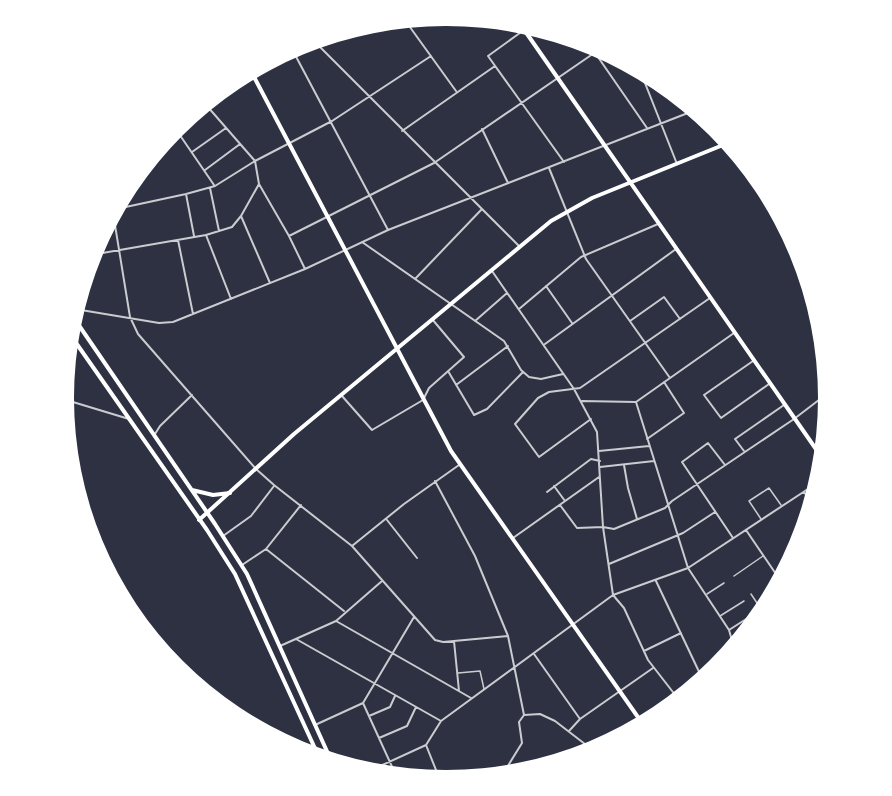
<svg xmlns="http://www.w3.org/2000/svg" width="892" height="796" font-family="Quicksand,sans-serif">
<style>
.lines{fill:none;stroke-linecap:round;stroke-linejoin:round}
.service{stroke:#caccd0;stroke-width:1.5}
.minor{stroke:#caccd0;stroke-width:2}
.secondary{stroke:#fff;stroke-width:4}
.primary{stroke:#fff;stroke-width:4}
</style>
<rect width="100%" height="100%" fill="#2d3142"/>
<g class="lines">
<path class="service" d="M761,519l-12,-18 20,-13 12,17
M734,576l29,-20
M707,594l17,-11
M751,594l8,12
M720,616l24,-15
M458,673l22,-2 4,18"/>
<path class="minor" d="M407,23l49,68
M524,30l-36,26 76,106
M314,41l205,205
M589,44l58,84
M292,49l96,181
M643,78l34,86
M207,106l48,55 4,23 30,52 16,33
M175,128l39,57
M482,129l26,54
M402,131l93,-65
M192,152l34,-24
M549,168l37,91 84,119
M205,170l35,-26
M210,188l9,43
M186,194l8,42
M121,208l65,-14 29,-8 40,-25 77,-40 99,-65
M241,216l29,67
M114,219l16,98 8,17 118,135 18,16 78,61 83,94 8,2 65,-6
M206,235l25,64
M289,236l145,-73 166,-114
M178,240l15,74
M362,242l142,99 17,29 8,7 12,2 22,-5
M91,255l115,-20 26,-8 9,-11 18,-32
M492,271l82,118 23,43 6,95 10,68 11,13 24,52 28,36
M415,279l66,-69
M546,286l26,37
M519,309l62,-52 77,-33
M81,310l78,13 14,-1 132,-53 83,-39 305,-119
M475,321l32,-28
M630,321l34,-24 16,22
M545,344l131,-95
M753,361l-49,34 17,23 48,-34
M448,371l26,44 13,-6 36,-37
M456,385l52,-39
M342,396l30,34 51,-30 6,-12 35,-31 -32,-38
M63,399l66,20
M582,401l54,1
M636,402l52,166 41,62 4,14
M636,402l98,-69
M591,419l-52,38 -24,-33 23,-26 11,-6 31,-4 130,-90
M155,434l5,-8 32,-31
M647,439l37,-26 -20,-31
M599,451l50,-5
M744,451l-9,-12 49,-34
M624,465l4,23 9,31
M725,465l-17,-22 -26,19 51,76
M600,467l54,-6
M435,481l40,75 33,80 16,79 16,-1 15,7 39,30
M554,486l11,15
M547,492l44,-33 9,2
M804,492l5,7
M560,505l17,23 26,-1 11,2 51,-21 7,-7 122,-82 34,-26
M387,520l30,38
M746,530l32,47
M223,536l28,-20 23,-30
M513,538l86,-61
M352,546l52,-42 55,-39
M798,548l-3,-4 6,-4
M266,549l78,62
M609,564l74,-31 32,-21
M242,565l24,-16 35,-44
M656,581l46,97
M336,621l135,77
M729,630l25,-16
M296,639l145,82
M454,641l5,50
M280,646l56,-25 46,-40
M644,651l37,-18
M534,654l46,65
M363,703l31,68
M369,716l21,-9 5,-11
M315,725l48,-22 51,-86
M569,731l11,-12 73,-51
M379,738l28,-12 9,-19
M426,745l14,35
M378,767l48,-22 15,-24 172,-126 75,-27 123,-81
M506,769l16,-26 -3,-21 5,-7"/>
<path class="secondary" d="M525,31l293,421
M253,75l198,376 189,269
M199,520l95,-86 257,-213 41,-23 136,-55"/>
<path class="primary" d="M78,324l137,200 32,50 83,184
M74,340l133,190 28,44 83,181
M192,490l21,5 17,-2"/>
</g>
<path d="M0 0H892V796H0ZM74 398a372 372 0 1 1 744 0a372 372 0 1 1-744 0Z" fill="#fff" fill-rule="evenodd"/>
</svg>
